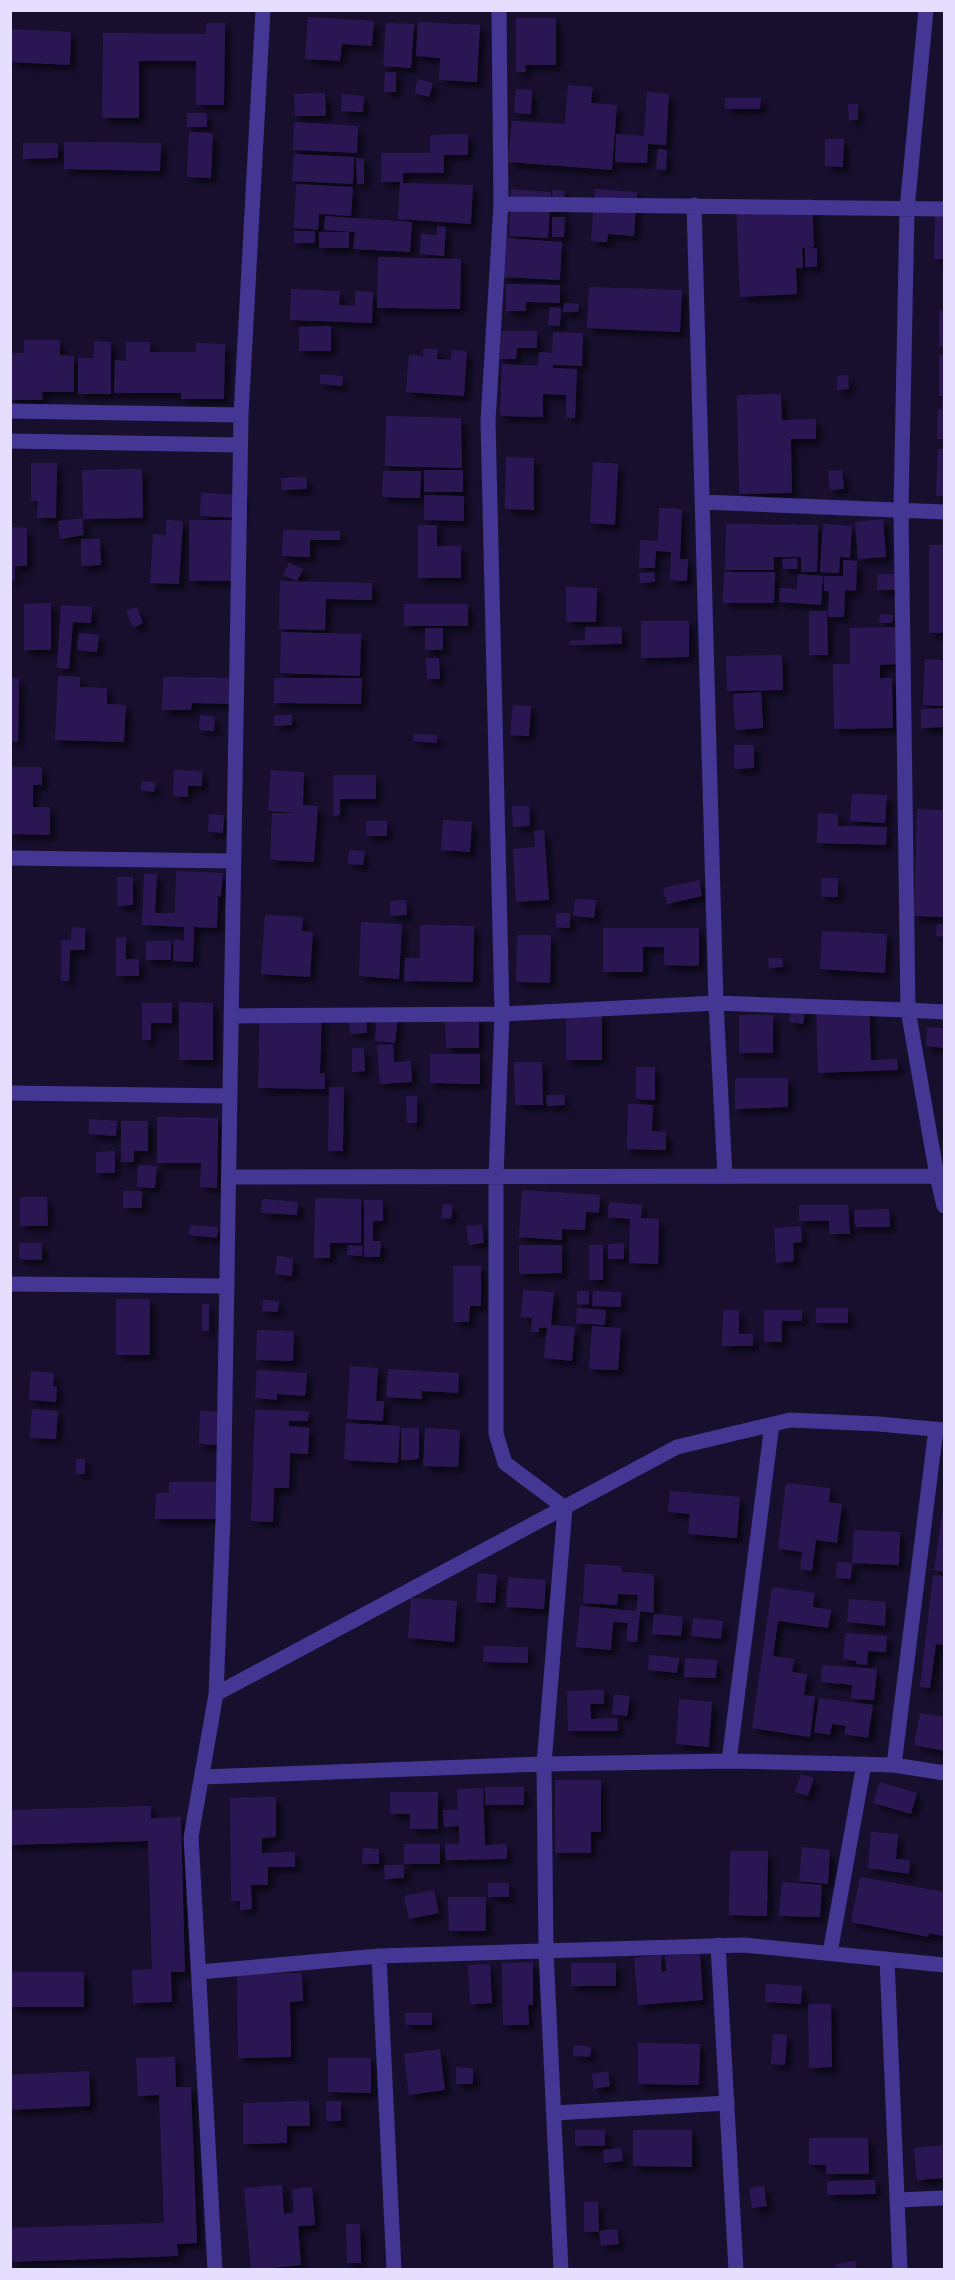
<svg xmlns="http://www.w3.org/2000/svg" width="955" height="2280" font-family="Mulish,sans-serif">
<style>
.building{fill:#2b1952;filter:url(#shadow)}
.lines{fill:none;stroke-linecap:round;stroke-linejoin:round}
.street{stroke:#443693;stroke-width:15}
</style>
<defs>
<filter id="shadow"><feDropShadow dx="5.5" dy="5.5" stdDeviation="3" flood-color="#0009"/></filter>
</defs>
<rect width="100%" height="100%" fill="#180f2f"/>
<path class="building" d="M308,17l66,4 -2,25 -30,-2 -2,17 -35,-2z
M516,18h40v47h-31l1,7h-10z
M418,22l62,3 -3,57 -38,-2 1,-22 -24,-2z
M206,23h19l-1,82h-28v-44h-57v57h-37l1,-85 103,1z
M386,23l28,1 -3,44 -28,-2z
M10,29l61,3 -1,33 -60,-3z
M385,72h11v20h-12z
M418,79l15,4 -4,14 -15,-4z
M568,85l25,2 -2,16 26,2 -5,65 -104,-8 4,-41 53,3z
M516,89l16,1 -1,24 -17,-1z
M647,92l22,2 -3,51 -18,-1 -1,19 -32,-1 1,-28 28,2z
M325,93l1,23h-31l-1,-22z
M342,94l22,2 -1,16 -22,-1z
M725,98h36l-1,11h-35z
M848,104h10v16h-9z
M187,113h20v14h-20z
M294,122l64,4 -1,27 -64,-3z
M189,132l24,1 -2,45 -24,-1z
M468,134v21h-24v18h-41v10l70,2 -2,39 -73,-5 2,-37h-19v-29h49v-18z
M825,139h19l-1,28 -18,-1z
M64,142l97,1 -1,28 -96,-2z
M23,143h35v15l-35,1z
M658,149l9,1 -1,20 -10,-1z
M294,154l60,3 -1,27 -61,-3z
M356,158l8,1v25h-7z
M296,184l57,3 -2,29 -32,-2 -1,16 -24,-2z
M511,189l40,3 -3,46 -39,-2z
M595,189l42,3 -3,44 -26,-2 -1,8 -16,-1z
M553,190l12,1 -2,21 -12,-1z
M812,199l2,48 -6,1h9v19h-12v-19h-3l1,20h-7l1,26 -57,3 -4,-94z
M935,215h9v44h-10z
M325,216l87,6 -2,30 -57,-3 2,-17 -31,-2z
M552,217h13l-1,20h-12z
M437,226l9,1 -2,29 -24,-2 1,-20 16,1z
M294,231h21v12h-21z
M319,232h30v16h-30z
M505,238l57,4 -2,38 -58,-3z
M378,257l83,2 -1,50 -83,-1z
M506,284l54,1v18l-34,-1v9h-20z
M589,287l93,3 -2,42 -93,-4z
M291,289l49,2 -1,14 16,1v-15l18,1 -1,31 -82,-3z
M564,303l15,1 -1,8h-15z
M550,307l11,1 -1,18 -12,-1z
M939,311h5v35h-5z
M331,326v25h-32v-24z
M501,331h36v17h-20l-1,11h-16z
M553,332l30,1 -1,33 -29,-1v3l24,1 -2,49h-9v-23l-23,-1v23l-43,-1 2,-52 36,2 1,-14 13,1z
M24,340h36v15l14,1v36h-32l1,8h-33v-47h14z
M94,341l17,1v52h-33v-36h16z
M126,342h24v10h46v-9l29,1 -1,55h-43v-6h-67l1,-33 11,1z
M423,349h15l-1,10 14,1 1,-10 15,1 -3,45 -58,-4 3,-37 14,1z
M939,355h5v41h-5z
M320,374l23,2 -1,10 -22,-2z
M848,375l1,14 -12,1v-14z
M781,394l1,26 34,-1v20h-25l1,54 -53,1 -2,-99z
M942,400h2v39h-7l1,-30h4z
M386,416l75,2 1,50 -77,-2z
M938,449h6v47h-8z
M506,457l28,1v52l-29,-1z
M593,462l25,2 -3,61 -25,-2z
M31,463h26l-1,55h-19l1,-17h-7z
M142,469l1,49 -60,1 -1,-49z
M424,470h39v22h-39z
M842,470l2,19 -14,1 -2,-19z
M383,471h38l-1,27 -38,-1z
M306,477l1,12 -25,1 -1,-12z
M201,493l41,2 -1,23 -41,-2z
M424,495l40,1v25l-40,-1z
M659,508l23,1 -2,50h8l-1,22 -17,-1 1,-28 -15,-1 -1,17h-16l1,-28 18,1z
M82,518l2,17 -24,4 -2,-18z
M883,519l3,38 -28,2 -3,-37z
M166,520l17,1 -4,63 -29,-1 3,-49 13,1z
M189,520h49v61h-49z
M726,524l92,1 -1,47h-16v-15h-27v13h-49z
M823,524l29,2 -2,32 -10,-1 -1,16 -19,-1z
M418,525h19v21h24v32h-43z
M10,527l17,1v38h-12v14h-5z
M283,530l57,1v9h-30v17l-28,-1z
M81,539h19l1,26 -20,1z
M929,545h15v88h-15z
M797,558l1,11h-15l-1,-10z
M843,560l14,1 -1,30 -11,-1 -1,27h-16l1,-26h-5v-15h19z
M289,563l14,6 -6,12 -14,-6z
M654,572l1,10 -15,1 -1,-10z
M724,572h51l-1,31h-51z
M798,574l25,2 -2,29 -42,-3 1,-14 17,1z
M877,574h18v16h-18z
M280,581l92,2v17l-46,-1 -1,31 -46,-1z
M566,587l31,1 -1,34h-30z
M51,603v47h-27v-46z
M404,604h64v22h-64z
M61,605l31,2 -1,16 -18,-1 -4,47 -12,-1z
M137,607l6,16 -10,5 -7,-17z
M809,611h18l1,44h-19z
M880,614l13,1 -1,8h-13z
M641,621h48v36l-48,1z
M585,627h37v17l-52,1 -1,-4 16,-1z
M899,627l1,37 -20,1v13h12l1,50 -59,1 -1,-65h17v-36z
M425,628h18v22h-18z
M281,632l80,2 -1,42 -80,-3z
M79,633l20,2 -2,17 -20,-2z
M782,655l1,35 -56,1 -1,-35z
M426,658h13l1,21h-13z
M925,659l19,1v46l-21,-1z
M58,676l22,1v10l27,1v16l19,1 -2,37 -69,-2z
M163,677l69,1v26l-40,-1 -1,7h-29z
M10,678h9l-1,64h-8z
M274,678h88l-1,26 -87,-1z
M761,692l2,36 -28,2 -2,-36z
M513,705l18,1 -2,30 -19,-1z
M944,708v19l-23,1v-19z
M200,715l15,2 -1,14 -15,-1z
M274,715h18v10l-18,1z
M414,734l23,1v8l-24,-2z
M734,745h20v23l-20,1z
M10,767h32v18h-9v22h17v28l-40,-1z
M174,770l28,1v15h-14v11l-15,-1z
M271,770l33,2 -1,33 15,1 -4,56 -44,-2 2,-47h28l-32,-2z
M333,775h43v24h-36v16l-7,1z
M142,781l14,2 -2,9 -14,-2z
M852,794l35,1 -2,28 -35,-2z
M512,806h17l1,20 -17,1z
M917,809l27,1v107l-30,-1z
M818,813l20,1v12l49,1 -1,18 -69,-2z
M209,814l15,1 -1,18 -15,-1z
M443,820l29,2 -2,30 -29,-2z
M366,821h21v15h-21z
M544,830l5,70 -33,2 -3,-53 22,-2 -1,-16z
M349,850l16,1 -2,14 -15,-1z
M176,871l47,2 -2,24 -3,-1 -1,32 -23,-1 -1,35 -20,-1 1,-21 10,1v-14l-42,-2 2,-51h13l-2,39h20z
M117,877h16v28l-16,1z
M821,878h17v19h-17z
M699,880l3,16 -35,8 -4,-16z
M575,899l21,1 -2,18 -21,-2z
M406,900l1,15 -17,1v-15z
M556,913h14v15l-14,-1z
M265,915l38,2 -1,14 11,1 -3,45 -49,-3z
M361,922l41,2 -3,55 -40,-3z
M937,924h7v13l-8,-1z
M420,925l54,1 -1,56 -69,-1 1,-23h15z
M72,927l13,1v22h-15l-1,31h-8v-41h10z
M603,928h96v38l-35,-1v-18h-21v25h-40z
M822,931l65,3 -2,39 -65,-4z
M517,935h34l-1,48 -34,-1z
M126,937v22h13v17h-23v-38z
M146,941h25v19h-25z
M768,958h14l1,9 -14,1z
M869,1001l2,59 26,-1 1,11 -80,3 -2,-70z
M179,1002l34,1v57h-34z
M142,1003h30v20h-21v17h-9z
M792,1004l14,3 -3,17 -14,-2z
M260,1008l62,2 -2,63h5v16l-67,-1z
M349,1009h17l1,24 -17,1z
M566,1010h36v50h-36z
M377,1015l21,2 -3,26 -20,-2z
M445,1015h34v33h-33z
M739,1015h34v38h-34z
M927,1027l17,1v20l-18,-2z
M393,1044l1,18 17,-1 1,21 -32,2 -3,-39z
M352,1048h12l1,23 -13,1z
M430,1054h50v30l-50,-1z
M514,1062h28l1,43h-28z
M636,1067h19v33l-19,-1z
M735,1078h53v29l-53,2z
M329,1087h15l-1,64h-15z
M546,1095h18l1,10 -18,1z
M406,1096h11v27h-10z
M628,1104l25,1 -1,26 14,1v18l-39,-1z
M157,1117l61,1 -1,70 -17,-1 1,-24h-44z
M89,1119l28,2 -1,15 -27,-2z
M121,1121h27v30h-14v11h-13z
M115,1151v22h-19v-21z
M138,1165l19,1 -2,22 -18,-1z
M522,1190l78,5 -1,18 -13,-1 -1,18 -23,-1v11l-43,-3z
M123,1191h19v17h-19z
M20,1197h27l1,29h-28z
M315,1198l46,1v44h-31v15h-16z
M262,1199l36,3 -1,13 -36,-2z
M364,1200h19v21h-10v20h8l-1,16h-16z
M609,1202l33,3 -1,13 18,1 -1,45 -29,-1 1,-44 -22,-2z
M443,1204l10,1 -2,14 -10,-1z
M799,1205h49l2,29h-21v-13h-30z
M889,1209l1,18h-35l-1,-17z
M190,1225l28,2 -1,11 -28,-3z
M482,1225l2,18 -15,2 -3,-19z
M801,1226l1,16 -9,1 1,18 -18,2 -2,-35z
M19,1243h23v17l-23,-1z
M624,1243v16h-16v-15z
M348,1245l15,1 -1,10 -15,-1z
M519,1245h43v28l-43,1z
M589,1245h14v35h-14z
M277,1256l16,2 -1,18 -17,-2z
M453,1266h28v40h-11l-1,16h-16z
M523,1290l31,2 -3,33 24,2 -3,34 -28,-3 3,-30h-8v4h-8l1,-14 -11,-1z
M577,1291h12v13l-12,1z
M593,1291l28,1v15l-29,-1z
M116,1299h34v56h-34z
M263,1300l16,1 -1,11 -16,-1z
M202,1304h7v27h-7z
M577,1308l29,2 -1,15 -29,-2z
M816,1308h32v15h-32z
M723,1310h16v24h14v12h-31z
M764,1310h38v11h-20v21h-18z
M592,1326l29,2 -3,42 -29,-1z
M257,1330l37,1 -1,30 -37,-1z
M350,1366l28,2 -2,33h8l-1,20 -36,-2z
M388,1369l71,4 -1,20 -36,-2v8l-36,-2z
M257,1370l50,3 -2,23 -28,-2v6l-22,-2z
M31,1371l23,2 -1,13h4l-1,16 -27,-2z
M32,1409l26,2 -2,28 -26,-1z
M255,1410l54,1 -1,10h-19v5l20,2 -1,26 -18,-1 -1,35h-15l-1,34 -22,-1z
M200,1411l21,1 -2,33 -20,-1z
M346,1423l54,3 -2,37 -54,-3z
M401,1428h18v31l-18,1z
M425,1428l35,2 -2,37 -35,-1z
M76,1459h9v15h-9z
M169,1482h49v37h-63l1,-26h13z
M786,1483l44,5 -1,14 13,2 -5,39 -21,-3 -4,31 -12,-2 2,-17 -24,-3z
M670,1491l70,6 -3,41 -49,-4 2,-20 -22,-2z
M943,1508h1v64l-10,-2z
M854,1530l46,2 -1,33 -47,-2z
M837,1562l15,1 -1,16 -15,-1z
M585,1564l37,2v6l32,2v39l-14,-2 -3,31 -11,-1 2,-18 -15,-1 -2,28 -35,-3 4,-41 56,5 2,-16 -20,-1 -1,11 -34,-2z
M478,1573l19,2 -2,28 -19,-1z
M933,1575l11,1v69l-8,-1 -6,44 -10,-1z
M508,1577l38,3 -2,29 -38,-2z
M772,1587l43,6 -2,14 18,3 -3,18 -50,-7 -5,35 21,3 -2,13 15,2 -3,21 11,1 -5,41 -58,-9z
M411,1598l46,3 -3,41 -46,-4z
M849,1599l37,3 -1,24 -38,-4z
M654,1614l29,3 -2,19 -29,-2z
M693,1618l30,3 -2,18 -30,-3z
M845,1633l42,3 -1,16 -18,-1 -1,14 -11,-1v-3l-13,-2z
M484,1646l44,1v16l-45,-1z
M649,1655l30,3 -2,15 -29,-3z
M685,1658l32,2 -1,18 -32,-1z
M822,1665l55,4 -3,31 -23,-1 1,-14 -31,-3z
M604,1690v14h-14l1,15 26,-1 1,13h-50l-1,-40z
M614,1694l16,2 -3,20 -15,-2z
M819,1698l54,7 -5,33 -24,-4 2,-8 -14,-2 -2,11 -16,-3z
M679,1699l33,3 -3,45 -33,-3z
M920,1713l24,4 -2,12 2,1v21l-30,-6z
M801,1774l13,4 -6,18 -13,-4z
M555,1780h46v52h-10v21h-36z
M880,1782l37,11 -6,21 -38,-11z
M485,1787h39v18h-39z
M483,1788l2,57 22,-1v15l-61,1 -1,-16h14v-18l-15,1 -1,-17h15l-1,-21z
M390,1792h48v37h-28v-15h-20z
M276,1797v40l-14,1v15l33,-1v15h-27v18h-17l1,24 -12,1v-9h-9l-1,-103z
M151,1806v12l30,-1 4,155h-14l1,30 -39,1 -1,-33 20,-1 -4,-128 -138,4v-35z
M871,1832l27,2 -2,25 14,1 -1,14 -41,-6z
M404,1844h36v20h-36z
M802,1847l28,3 -2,34 -29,-3z
M363,1848l16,1v15h-17z
M730,1851h38l-1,65 -38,-1z
M384,1865h20v13l-19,1z
M860,1877l84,15v44l-15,-3v4l-78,-15z
M782,1882l40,3 -2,32 -41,-1z
M488,1883h21v14h-21z
M434,1890l5,23 -30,6 -5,-23z
M448,1897h38v34h-37z
M700,1953l3,47 -65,5 -4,-47 27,-3 1,17 4,-1 -1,-15z
M533,1962v43h-5l1,20h-26l-1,-62z
M571,1963h45v23h-45z
M490,1964l2,39 -22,1 -2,-39z
M10,1972h74v35h-74z
M302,1973l1,28 -13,1 1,55 -53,1 -1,-84z
M766,1984l36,2 -1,18 -36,-2z
M808,2004h23l1,63 -23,1z
M405,2013h27v12h-27z
M773,2034l14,1 -2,30 -14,-1z
M638,2043l62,1 -1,41 -61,-1z
M574,2045l17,2 -1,10 -17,-1z
M440,2049l5,41 -36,5 -5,-41z
M175,2057l1,30h15l6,156 -20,1 1,12 -168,6v-34l154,-5 -5,-128 -21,1 -2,-38z
M328,2058h43v35l-43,-1z
M456,2067l17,1v16h-17z
M89,2071l1,35 -80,4v-35z
M608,2071l2,15 -16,3 -2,-15z
M309,2101l1,25h-23v17l-44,1v-41z
M326,2101h15v20h-15z
M575,2130h30v16h-30z
M633,2130h59v37l-59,-1z
M809,2138h59l1,36h-43v-9h-17z
M944,2145v33l-27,2 -3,-32z
M621,2148l2,13 -19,2 -1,-13z
M875,2180l1,14 -49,1v-14z
M282,2185l2,29 10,-1 -2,-24 20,-2 3,38 -17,1 3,39 -50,5 -7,-82z
M764,2186l3,20 -15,2 -3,-20z
M584,2202h14l1,30h-15z
M346,2224h14l1,39h-14z
M617,2229l2,15 -18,2 -2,-15z
M855,2261l2,9h-20l-1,-6z"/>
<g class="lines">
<path class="street" d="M499,10l2,194 -13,217 14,593 -6,162v258l9,29 60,45 -21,256 2,187 15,319
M501,204l443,5
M694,205l22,798 9,173
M10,411l231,4
M10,441l230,4
M702,502l242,10
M10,858l224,3
M944,1012l-36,-2 29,166 7,30
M231,1016l271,-2 214,-11 192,7 -7,-500 6,-301 19,-199
M10,1093l220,3
M229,1177l708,-1
M10,1284l217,2
M216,1694l461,-247 113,-27 89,4 65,6
M729,1761l43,-337
M894,1765l42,-336
M202,1777l342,-13 185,-3 165,4 50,8
M718,1945l18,325
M830,1953l34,-189
M379,1956l15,314
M887,1959l13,311
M199,1972l180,-16 365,-11 200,20
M554,2113l173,-10
M897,2200l47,-2
M215,2270l-24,-433 25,-143 7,-174 18,-1105 22,-405"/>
</g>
<rect width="955" height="2280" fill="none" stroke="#e5deff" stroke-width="24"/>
</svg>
